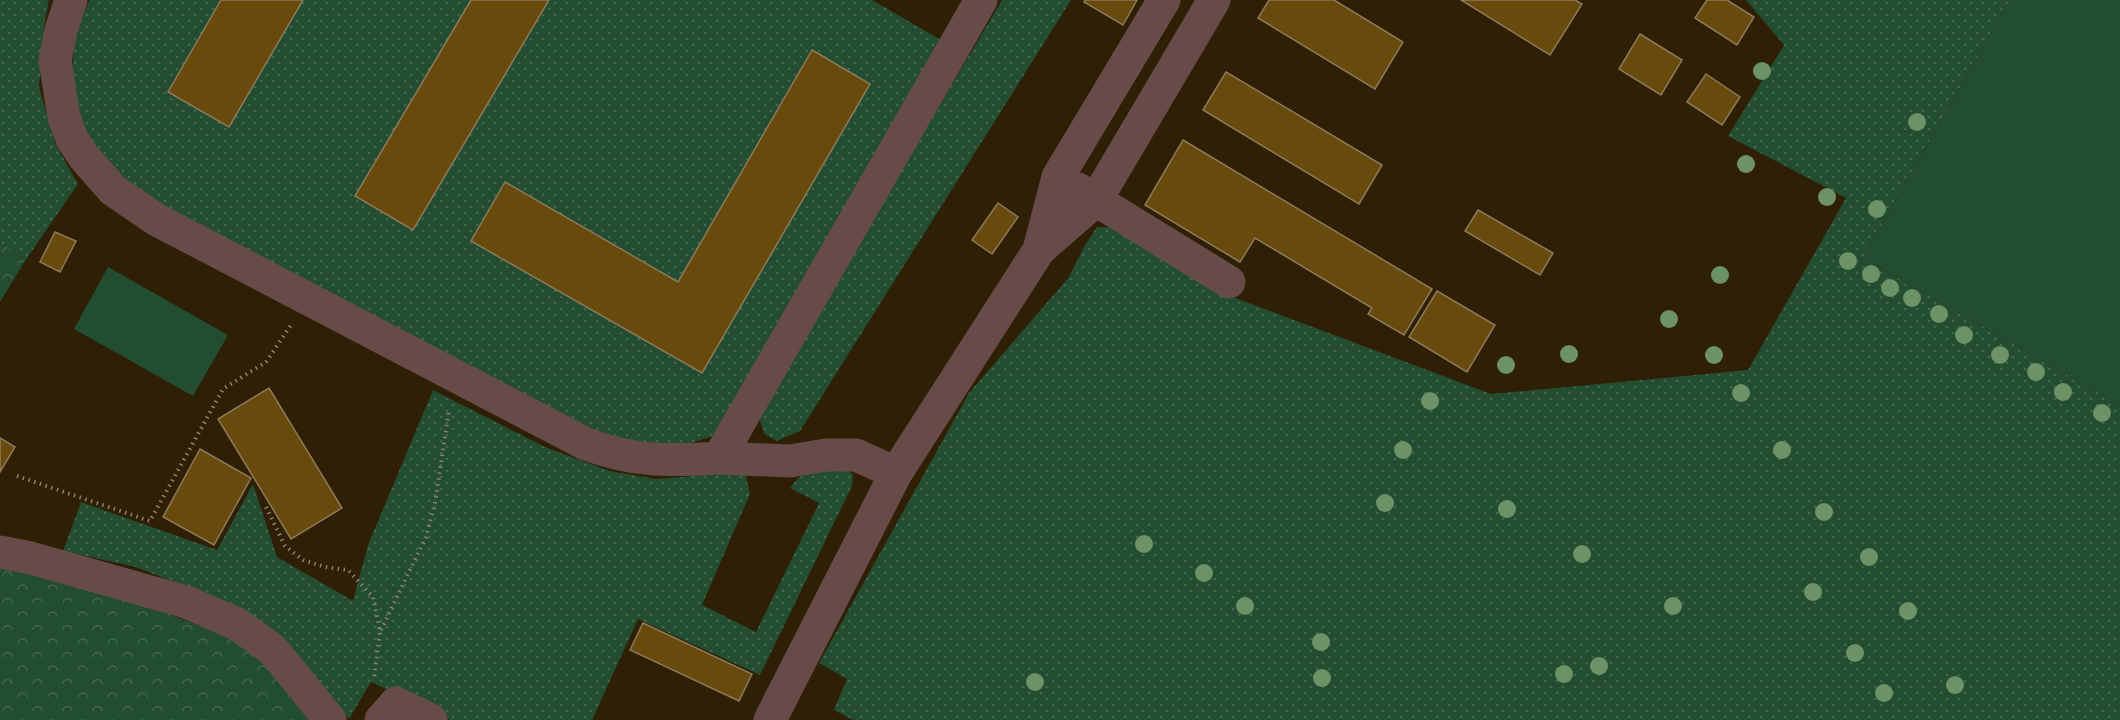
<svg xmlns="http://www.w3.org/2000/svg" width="2120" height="720" font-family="Montserrat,sans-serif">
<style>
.grass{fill:url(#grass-dots);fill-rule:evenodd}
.forest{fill:url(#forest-crowns)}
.pitch{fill:#224d31}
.building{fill:#684a0c;stroke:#8c7a5d;stroke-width:1.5}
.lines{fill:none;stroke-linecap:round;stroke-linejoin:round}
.path{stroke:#8e816c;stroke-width:4;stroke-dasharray:1.5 4.5;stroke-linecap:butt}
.minor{stroke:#674b48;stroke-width:33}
.tree{fill:#6c9266}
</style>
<defs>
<pattern id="grass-dots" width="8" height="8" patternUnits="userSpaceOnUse" patternTransform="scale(1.5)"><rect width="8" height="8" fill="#224d31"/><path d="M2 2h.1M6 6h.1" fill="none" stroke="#43674e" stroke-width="1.8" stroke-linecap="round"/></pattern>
<pattern id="forest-crowns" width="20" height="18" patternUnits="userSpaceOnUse" patternTransform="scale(1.5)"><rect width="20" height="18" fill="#224d31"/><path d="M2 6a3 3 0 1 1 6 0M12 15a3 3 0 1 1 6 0" fill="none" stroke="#43674e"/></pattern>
</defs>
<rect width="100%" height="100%" fill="#2f1f04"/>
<path class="grass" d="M0,0h49l-4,20 -6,67 16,56 23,41 -53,77 -25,-19z
M90,0h131l-53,92 61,35 74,-127h168l-116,196 58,34 136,-230h323l69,40 -225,395 -35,11 -48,-2 -37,-11 -472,-243 -42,-61 -11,-49 5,-51zM811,50l59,34 -168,289 -231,-132 35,-59 172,100z
M1002,0h69l-271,431 -23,10 -13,-7 -4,-14 8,-25z
M1746,0h264l-147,258 257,147v315h-1267l-19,-10 13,-31 -28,-16 150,-270 100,-116 16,-32 12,-18h15l113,67 266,100 257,-24 98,-172 -118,-62 56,-91z
M433,390l112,57 65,24 46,8 89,-7 5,22 -48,111 54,27 63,-129 -29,-15c18,-24 30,-19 57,-19l6,6 -1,11 -92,189 -122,-56 -46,101h-142l-79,-38 -22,37 -69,-81 -49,-33 -95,-38 -73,-16 18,-49 136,48 36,-66 24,73 76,44 15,-56z"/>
<path class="forest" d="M0,242l25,19 -25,41z
M0,565l115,28 131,51 71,76h-317z"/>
<path class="pitch" d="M2010,0h110v405l-257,-147z
M108,267l120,68 -35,61 -119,-67z"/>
<path class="building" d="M221,0h82l-74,127 -61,-35z
M471,0h78l-136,230 -58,-34z
M1085,0h52l-14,25 -39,-23z
M1269,0h65l69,42 -28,47 -117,-71z
M1461,0h114l7,4 -32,51z
M1707,0h20l27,17 -17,28 -42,-27z
M1640,34l42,26 -21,35 -42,-26z
M812,50l58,34 -168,289 -231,-132 34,-59 173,100z
M1226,72l156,93 -23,39 -156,-94z
M1706,74l34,23 -18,28 -35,-23z
M1183,140l249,149 -28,46 -36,-21 4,-6 -117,-70 -15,24 -95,-57z
M998,203l20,14 -26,37 -20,-14z
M1478,210l75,43 -13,22 -75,-44z
M55,232l21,9 -16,31 -20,-10z
M1437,291l58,34 -28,47 -58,-35z
M269,388l73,120 -51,31 -73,-120z
M0,438l15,9 -15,25z
M200,449l51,29 -37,67 -51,-28z
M643,623l109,51 -13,27 -109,-51z"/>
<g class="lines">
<path class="path" d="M17,476l133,45 73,-132 43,-27 25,-37
M266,507l19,39 18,14 22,7 23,3 25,27 7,34 -6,47
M381,630l45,-93 9,-34 14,-93"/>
<path class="minor" d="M71,0l-10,30 -6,31 9,56 8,22 12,18 29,33 44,30 429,224c49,18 82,17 133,14l262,-458
M1078,189l151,93
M1039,250l57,-50 118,-200
M719,458l71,3 36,-6h30l40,18
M0,552l31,6 155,44 51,22 36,26 57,70
M381,720l15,-17 35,17
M770,720l126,-247 143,-223 19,-73 106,-177"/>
</g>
<g class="tree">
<circle cx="1762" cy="71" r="9"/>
<circle cx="1917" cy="122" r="9"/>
<circle cx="1746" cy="164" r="9"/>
<circle cx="1827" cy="197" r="9"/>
<circle cx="1877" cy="209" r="9"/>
<circle cx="1848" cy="261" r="9"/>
<circle cx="1871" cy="274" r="9"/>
<circle cx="1720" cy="275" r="9"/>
<circle cx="1890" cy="288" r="9"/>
<circle cx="1912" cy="298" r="9"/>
<circle cx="1939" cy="314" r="9"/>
<circle cx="1669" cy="319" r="9"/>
<circle cx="1964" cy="335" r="9"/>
<circle cx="1569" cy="354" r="9"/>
<circle cx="1714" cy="355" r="9"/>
<circle cx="2000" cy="355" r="9"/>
<circle cx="1506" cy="365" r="9"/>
<circle cx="2036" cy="372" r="9"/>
<circle cx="2063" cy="392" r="9"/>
<circle cx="1741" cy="393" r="9"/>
<circle cx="1430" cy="401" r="9"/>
<circle cx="2102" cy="413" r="9"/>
<circle cx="1403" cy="450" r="9"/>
<circle cx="1782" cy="450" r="9"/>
<circle cx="1385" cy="503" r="9"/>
<circle cx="1507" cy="509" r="9"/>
<circle cx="1824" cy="512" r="9"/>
<circle cx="1144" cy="544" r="9"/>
<circle cx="1582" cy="554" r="9"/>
<circle cx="1869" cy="557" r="9"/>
<circle cx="1204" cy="573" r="9"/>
<circle cx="1813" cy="592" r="9"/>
<circle cx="1245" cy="606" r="9"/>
<circle cx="1673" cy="606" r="9"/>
<circle cx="1908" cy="611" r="9"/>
<circle cx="1321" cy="642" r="9"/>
<circle cx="1855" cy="653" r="9"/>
<circle cx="1599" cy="666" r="9"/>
<circle cx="1564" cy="674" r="9"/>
<circle cx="1322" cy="678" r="9"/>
<circle cx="1035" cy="682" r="9"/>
<circle cx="1955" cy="685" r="9"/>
<circle cx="1884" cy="693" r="9"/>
</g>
</svg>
